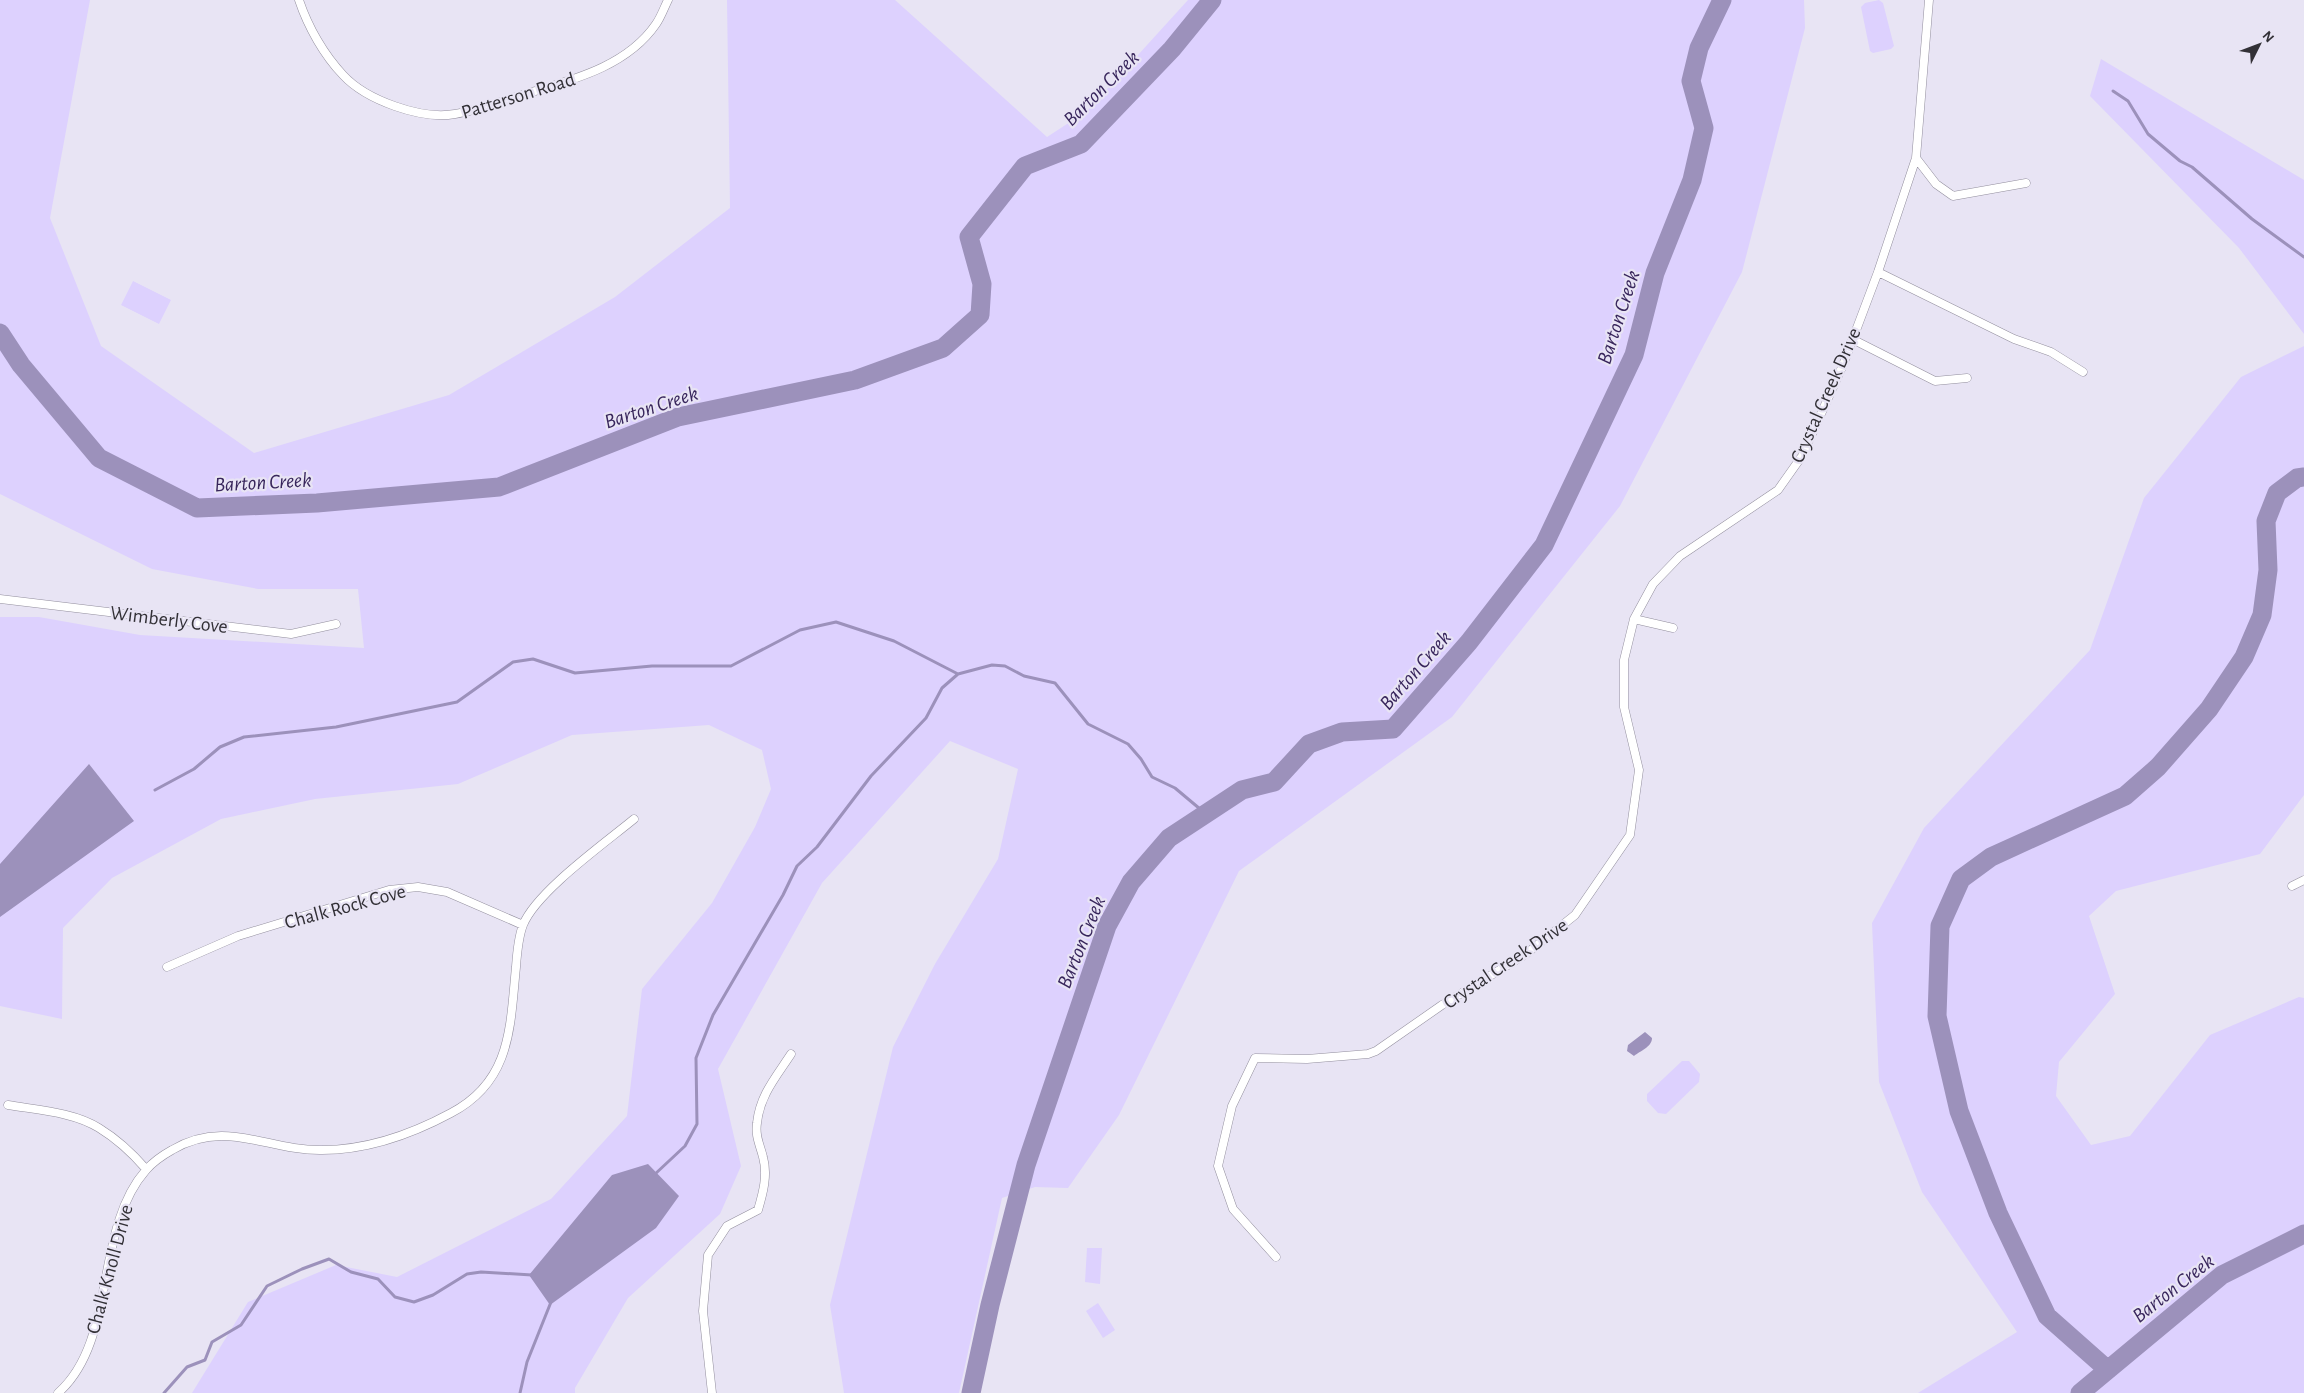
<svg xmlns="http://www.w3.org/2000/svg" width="2304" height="1393" font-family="'Alegreya Sans',sans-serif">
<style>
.green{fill:#ddd1fe}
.water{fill:#9c91bb}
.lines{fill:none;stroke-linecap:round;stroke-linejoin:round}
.stream{stroke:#9c91bb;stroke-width:3}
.river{stroke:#9c91bb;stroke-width:19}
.street-casing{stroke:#928e9d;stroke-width:9}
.street{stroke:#fff;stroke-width:8}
.labels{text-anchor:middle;stroke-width:4.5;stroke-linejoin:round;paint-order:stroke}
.street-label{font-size:20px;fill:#323036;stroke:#e8e4f4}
.water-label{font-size:21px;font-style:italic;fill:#38265c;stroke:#e8e4f4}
</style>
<rect width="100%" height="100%" fill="#e8e4f4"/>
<path class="green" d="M0,0h90l-40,218 51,128 153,107 195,-58 166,-98 115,-89 -3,-208h168l152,137 40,-26 101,-111h616l1,28 -63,244 -122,234 -168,211 -213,154 -120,244 -51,73 -33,-1 -33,11 -43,195h-115l-14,-88 63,-258 42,-83 63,-105 20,-90 -68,-28 -128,142 -104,186 23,97 -21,48 -92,84 -53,90v5h-383l56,-91 88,-37 61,12 154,-78 76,-83 15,-127 70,-86 43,-76 16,-38 -9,-39 -53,-25 -137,10 -114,49 -143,15 -94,20 -109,59 -49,50 -1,91 -62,-13v-389h39l101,18 224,13 -6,-59h-100l-106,-20 -152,-75z
M1879,0l4,3 11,43 -3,3 -18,4 -3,-2 -9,-44 4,-4z
M2101,59l203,121v154l-65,-86 -149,-152z
M133,281l38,19 -12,24 -38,-19z
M2304,346v449l-44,59 -144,37 -27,25 26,78 -56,68 -3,34 35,49 39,-9 80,-101 89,-38 5,1v395h-386l99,-61 -95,-140 -43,-110 -7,-159 52,-95 166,-178 54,-152 97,-121z
M1682,1061h7l11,13 -1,8 -33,32 -8,-1 -11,-12v-7z
M1087,1248h15l-2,36 -15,-2z
M1098,1303l17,27 -12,8 -17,-27z"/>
<path class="water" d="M89,764l45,57 -134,96v-53z
M1645,1032l7,6c0,9 -12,13 -18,18l-7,-5 1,-6z
M648,1164l31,32 -23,32 -106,77 -21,-30 83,-100z"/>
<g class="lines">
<path class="stream" d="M2113,91l15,10 20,33 32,27 12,6 60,52 52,38
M155,790l39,-21 26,-22 24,-10 92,-10 121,-25 56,-40 20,-3 42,14 77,-7h79l69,-36 36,-8 58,19 64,33 34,-9 13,1 19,10 31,7 33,41 40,20 13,15 11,18 23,11 31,26
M654,1175l31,-29 12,-22 -1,-66 17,-43 70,-120 14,-29 20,-19 54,-71 55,-58 16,-30 16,-14
M164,1393l23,-26 18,-7 7,-18 29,-17 26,-39 35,-17 27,-10 22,13 27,7 17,18 19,5 19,-7 34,-21 14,-2 51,3
M520,1393l7,-31 24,-60"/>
<path class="river" d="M0,333l21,32 78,93 98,50 120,-5 182,-16 179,-70 177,-37 88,-32 37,-33 2,-31 -13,-47 56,-71 56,-22 91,-95 40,-49
M2108,1370l-61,-54 -49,-103 -39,-102 -22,-95 3,-90 21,-47 30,-22 134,-61 33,-29 51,-58 35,-52 18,-42 6,-45 -2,-49 11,-28 20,-15 7,-1
M971,1393l19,-88 36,-140 81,-239 24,-44 38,-44 73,-48 32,-8 35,-38 33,-12 51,-3 76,-87 75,-97 90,-190 21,-82 37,-93 12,-52 -13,-47 8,-33 23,-48
M2080,1393l142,-118 82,-41"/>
<defs>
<path id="street" d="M299,0c9,27 25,55 44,75 23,25 78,45 112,39 25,-4 52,-15 77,-22 44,-13 96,-27 124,-68 5,-7 8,-16 12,-24
M1916,158l20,26 17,12 73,-13
M1878,272l136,67 37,13 32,20
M1852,339l83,42 32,-3
M0,599l291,35 45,-10
M1634,619l39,9
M2292,886l12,-6
M167,967l71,-31 151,-46 29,-3 29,5 76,33
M8,1105c29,5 66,7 91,23 18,11 34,26 47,41
M1276,1257l-43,-48 -15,-43 14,-60 23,-48 52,1 61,-5 8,-3 66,-46 84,-51 49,-39 55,-80 9,-65 -15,-63v-47l10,-41 19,-35 27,-28 98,-66 24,-34 41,-91 35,-93 38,-114 13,-158
M58,1393c60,-53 35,-163 88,-223 7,-8 17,-15 26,-20 54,-32 95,1 150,0 45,0 90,-16 129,-37 61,-32 59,-87 65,-146 1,-14 2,-29 7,-42 13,-33 82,-82 111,-106
M712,1393l-9,-82 5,-56 19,-29 31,-16c5,-17 10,-35 5,-53 -3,-12 -8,-21 -6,-34 3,-28 19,-46 34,-69"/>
</defs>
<use href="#street" class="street-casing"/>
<use href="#street" class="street"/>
</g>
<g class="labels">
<g class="street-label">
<text transform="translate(518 95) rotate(-17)" y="7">Patterson Road</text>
<text transform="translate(1825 395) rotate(-66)" y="7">Crystal Creek Drive</text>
<text transform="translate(169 619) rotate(7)" y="7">Wimberly Cove</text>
<text transform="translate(345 906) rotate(-15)" y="7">Chalk Rock Cove</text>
<text transform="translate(1505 963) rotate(-34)" y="7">Crystal Creek Drive</text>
<text transform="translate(109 1269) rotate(-75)" y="7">Chalk Knoll Drive</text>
</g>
<g class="water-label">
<text transform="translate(1101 88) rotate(-45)" y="7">Barton Creek</text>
<text transform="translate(1618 317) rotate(-72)" y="7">Barton Creek</text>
<text transform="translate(651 407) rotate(-18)" y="7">Barton Creek</text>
<text transform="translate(263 482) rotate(-3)" y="7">Barton Creek</text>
<text transform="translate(1415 670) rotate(-49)" y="7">Barton Creek</text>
<text transform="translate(1081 942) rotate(-68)" y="7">Barton Creek</text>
<text transform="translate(2173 1288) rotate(-38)" y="7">Barton Creek</text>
</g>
</g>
<g transform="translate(2259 45) rotate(48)" stroke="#e8e4f4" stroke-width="4" paint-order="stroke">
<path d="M0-4L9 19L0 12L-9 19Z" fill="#323036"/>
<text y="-8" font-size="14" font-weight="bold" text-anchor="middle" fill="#323036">N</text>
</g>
</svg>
